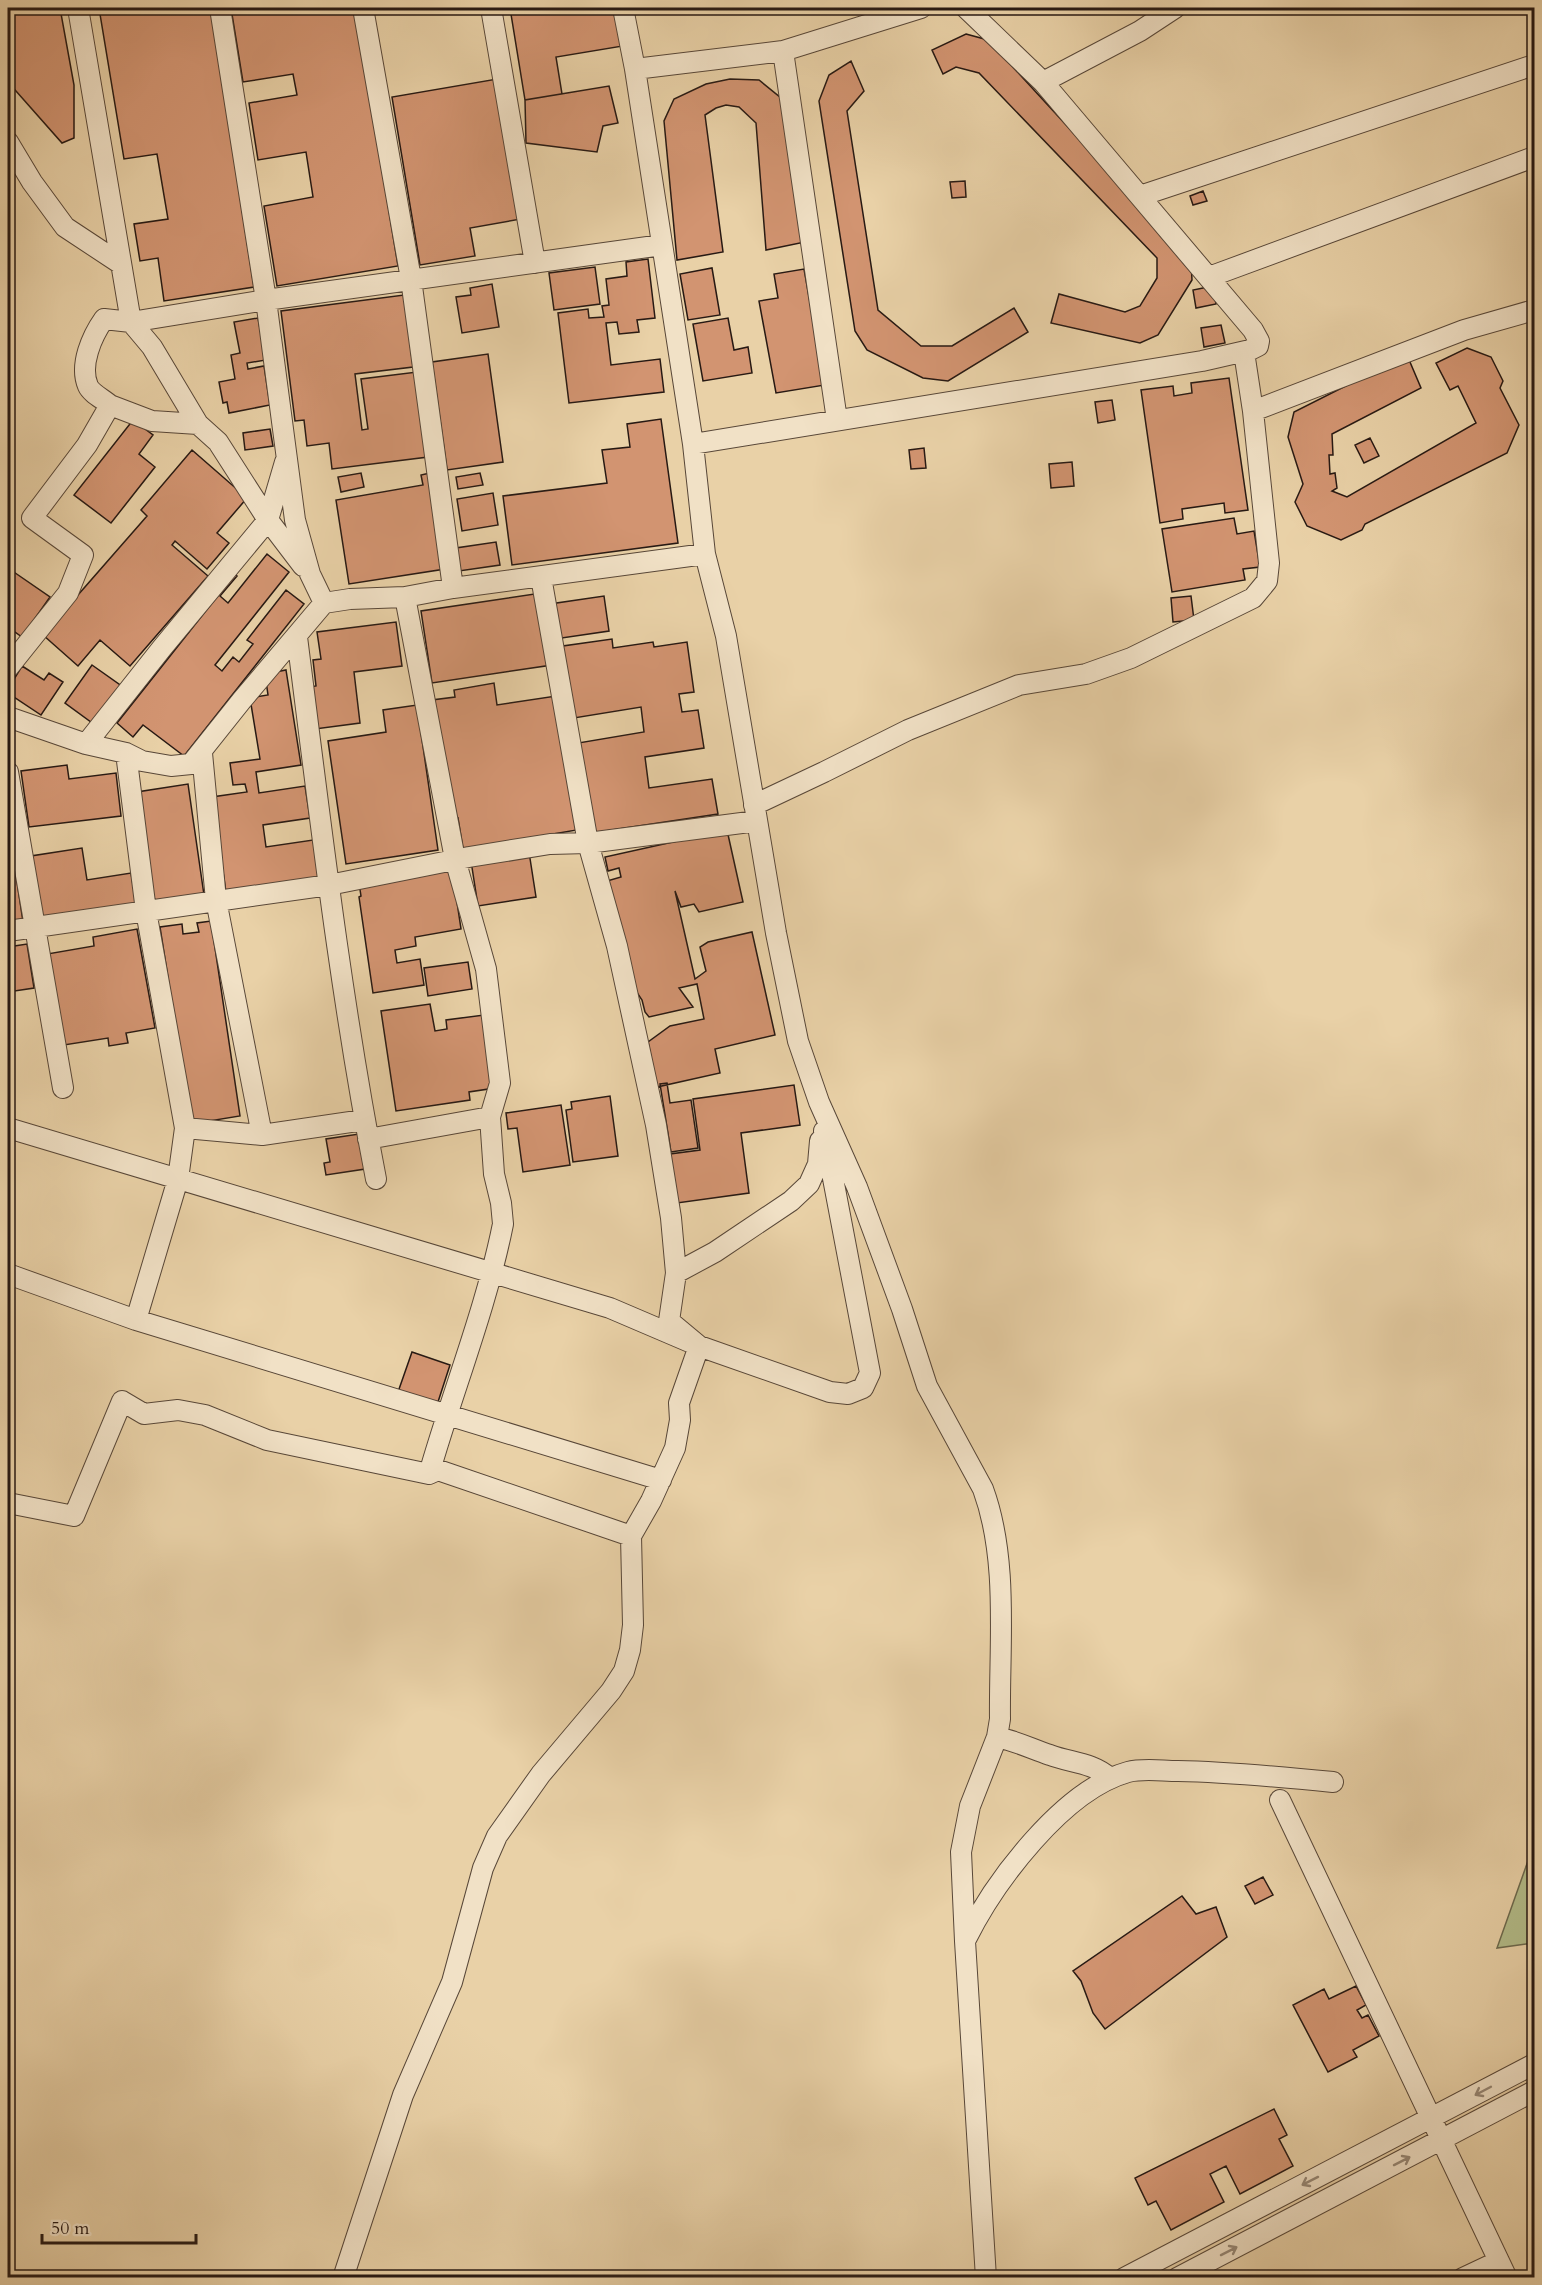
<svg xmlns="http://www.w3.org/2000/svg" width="1542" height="2285" font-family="Cardo,serif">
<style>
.green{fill:#b3bc89;stroke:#6d6a4e;stroke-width:1.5}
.building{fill:#d29471;stroke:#271913;stroke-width:1.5}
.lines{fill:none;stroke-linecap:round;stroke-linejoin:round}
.minor-casing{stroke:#584738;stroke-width:22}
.minor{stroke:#f1e1c6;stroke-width:20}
.oneway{stroke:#968775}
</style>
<rect width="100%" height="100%" fill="#e9d1a7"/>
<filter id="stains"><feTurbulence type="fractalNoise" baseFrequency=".00333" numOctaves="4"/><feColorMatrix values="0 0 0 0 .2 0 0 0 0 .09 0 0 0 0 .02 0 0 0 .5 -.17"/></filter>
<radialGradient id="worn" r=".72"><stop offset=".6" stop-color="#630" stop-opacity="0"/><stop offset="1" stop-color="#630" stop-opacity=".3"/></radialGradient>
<path class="green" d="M1534,1844v99l-37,5z"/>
<path class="building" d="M8,8h52l14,77v53l-12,5 -54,-61z
M99,8h112l43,279 -90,14 -6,-43 -18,3 -6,-37 34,-5 -11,-65 -33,5z
M231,8h125l42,258 -121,20 -13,-80 49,-9 -7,-45 -48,8 -9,-57 48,-8 -4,-21 -50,8z
M510,8h107l6,38 -67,11 6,37 -37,6z
M966,34l22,6 203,221 1,19 -34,55 -18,8 -89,-20 8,-29 66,18 15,-6 17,-28v-20l-178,-185 -23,-6 -13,7 -11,-24z
M851,61l13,30 -17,20 31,199 43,36h31l62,-38 14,24 -80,49 -25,-3 -56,-28 -12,-19 -36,-230 10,-26z
M497,79l24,140 -51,9 5,28 -55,9 -28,-168z
M730,79l29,1 22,18 24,144 -39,8 -10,-127 -17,-16 -13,-2 -10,3 -11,7 18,137 -46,8 -13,-139 10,-22 32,-15z
M609,86l9,37 -15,3 -6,26 -71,-9 -1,-43z
M965,181l1,16 -14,1 -2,-16z
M1203,191l4,10 -14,4 -3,-9z
M648,259l7,59 -18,2 2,12 -20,2 -2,-12 -11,1 5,42 49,-6 4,33 -95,11 -11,-90 30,-4 1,9 15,-1 -2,-11 7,-1 -3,-26 21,-3 -1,-14z
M595,267l5,37 -46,6 -5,-37z
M712,268l8,47 -32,5 -8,-46z
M804,269l21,116 -49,8 -17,-92 19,-3 -4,-24z
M492,284l7,43 -37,6 -6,-36 15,-2 -1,-7z
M1213,286l3,18 -20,4 -3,-18z
M404,295l9,72 -58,7 7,56 6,-1 -7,-50 56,-7 11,85 -96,12 -3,-26 -22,3 -3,-26 -9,1 -14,-110z
M258,318l8,42 -19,3 1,6 16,-3 6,39 -41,8 -2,-11 -4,1 -4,-21 16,-3 -4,-24 9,-2 -6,-31z
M728,318l6,32 14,-3 4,26 -49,8 -10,-57z
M1221,325l4,18 -21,4 -3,-19z
M1467,348l24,9 12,24 -3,7 19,37 -12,28 -142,71 -3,6 -21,10 -34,-14 -12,-24 8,-18 -15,-47 6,-25 113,-57 14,33 -89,46 1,21h-4l1,19 5,-1 2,15 -5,3 15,6 129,-74 -18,-37 -8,4 -14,-27z
M488,354l15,108 -56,8 -15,-108z
M1229,378l19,132 -23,3 -1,-10 -42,6 1,10 -23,4 -19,-133 32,-4 1,10 18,-3 -1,-10z
M1112,400l3,20 -17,3 -3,-21z
M661,419l17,124 -166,22 -9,-69 104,-13 -5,-33 28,-3 -3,-23z
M133,420l20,15 -14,19 16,13 -44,56 -37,-28z
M270,429l3,17 -28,4 -2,-17z
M1370,438l9,18 -15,7 -9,-18z
M924,448l2,20 -15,1 -2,-19z
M192,450l55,48 -30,35 12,10 -22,26 -32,-28 -3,4 36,31 -78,90 -30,-26 -22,26 -35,-31 104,-119 -6,-6z
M1072,462l2,24 -23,2 -2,-24z
M361,473l3,14 -23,5 -3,-15z
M430,473l15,96 -96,15 -13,-84 87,-15 -2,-10z
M480,473l3,12 -25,4 -2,-12z
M493,493l5,32 -36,6 -5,-32z
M1234,518l3,16 17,-3 6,36 -17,2 2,11 -73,12 -10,-63z
M496,542l4,23 -41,6 -3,-23z
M267,554l22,18 -74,93 7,6 11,-14 6,5 14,-18 -6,-4 39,-50 18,14 -120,152 -41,-31 -10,12 -16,-14 118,-149 2,2 -17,20 8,7z
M8,568l42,29 -28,40 -14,-10z
M541,593l11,72 -120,18 -11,-72z
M604,596l5,35 -54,8 -5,-35z
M1191,596l3,24 -21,2 -2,-24z
M396,622l6,44 -48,6 6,51 -45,6 -5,-42 6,-1 -3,-26 8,-1 -4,-27z
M612,639l1,9 40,-6 1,5 33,-5 7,50 -15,2 3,18 16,-2 6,38 -59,9 4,31 63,-9 6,35 -126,19 -14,-90 66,-11 -3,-25 -67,11 -11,-72z
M92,665l31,22 -28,38 -30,-22z
M22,666l22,14 5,-7 14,9 -22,33 -33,-22v-4z
M286,670l15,95 -45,7 3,21 46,-7 5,32 -47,7 3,22 47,-7 6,38 -93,14 -14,-95 35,-5 -2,-8 -12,1 -3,-22 30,-4 -10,-61 18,-3 -3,-21z
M494,683l3,22 59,-9 21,134 -114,19 -5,-31 -7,2 -19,-120 23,-3 -1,-7z
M417,705l21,145 -92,14 -18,-123 58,-9 -3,-22z
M67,765l2,14 47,-6 5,43 -92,11 -8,-56z
M188,784l16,111 -51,7 -16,-110z
M9,827l14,95 -15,2v-96z
M727,830l16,72 -44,10 -5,-8 -13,3 -6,-16 20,88 11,-8 -6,-24 8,-5 44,-10 23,103 -60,14 5,24 -63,14 -9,-45 22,-16 34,-7 -7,-35 -18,4 14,19 -44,10 -4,-5 -3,-12 -12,-18 -23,-101 14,-4 -2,-9 -11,3 -3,-14z
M82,848l5,32 44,-7 6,35 -96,14 -10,-66z
M529,852l7,45 -58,9 -7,-45z
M452,869l9,60 -46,8 1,9 -21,4 2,13 23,-4 4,26 -51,8 -14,-96 2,-1 -2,-13z
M211,921l29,195 -49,8 -31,-197 22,-3 1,10 16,-2 -2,-9z
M137,929l18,99 -29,5 2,10 -19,3 -1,-8 -44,7 -17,-91 47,-8 -1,-9z
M27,944l7,44 -26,4v-45z
M468,962l4,27 -44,7 -4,-28z
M430,1004l5,27 12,-2 -1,-9 38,-5 11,73 -26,4 1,8 -74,11 -15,-100z
M667,1083l3,20 21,-3 7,48 -27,4 -11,-68z
M794,1085l6,40 -59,8 8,60 -72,10 -7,-49 30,-4 -7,-51z
M610,1096l8,60 -45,6 -7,-52 6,-1 -1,-7z
M561,1105l9,60 -47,7 -6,-44 -9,1 -2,-16z
M359,1134l6,35 -39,6 -2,-12 6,-1 -4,-23z
M412,1352l38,13 -13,40 -39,-13z
M1263,1877l10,18 -18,9 -10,-18z
M1182,1896l14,18 20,-7 11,30 -122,92 -12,-16 -12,-32 -8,-10z
M1356,1986l10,19 -9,5 5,8 6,-3 11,21 -26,14 4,7 -29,15 -35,-67 31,-16 5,10z
M1274,2109l13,26 -8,4 14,27 -53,28 -14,-28 -16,8 14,28 -53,28 -15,-29 -8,4 -13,-27z"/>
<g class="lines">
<defs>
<path id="minor" d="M78,8l53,314 135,-22 396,-55
M220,8l46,292 29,220 15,54 14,29 26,-4 55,-2 48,-9 252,-34
M363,8l48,271 42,309
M491,8l44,255
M623,8l12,61 58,375 12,110 21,82 50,297 22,108 21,61 38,85 45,122 25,77 56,103c26,71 16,155 17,230l-3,18 -27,69 -9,46 4,89 21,337
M783,51l54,369
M635,69l148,-18 138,-43
M1043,82l97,-51 35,-23
M8,142l24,40 33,45 56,37
M1140,196l394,-131
M1209,277l325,-120
M110,405l42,16 46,3
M1253,411l211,-81 70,-20
M693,444l509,-83 48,-11 8,-4 1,-5 -6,-11 -210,-248 -77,-74
M405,597l50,262 31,110 14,114 -10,34 4,57 7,29 2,21c-17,85 -50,166 -74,250
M297,637c23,181 44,363 79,542
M8,668l60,-75 15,-38 -51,-37 55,-73 23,-40c-7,-6 -19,-12 -22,-19 -9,-21 4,-50 16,-67l27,3 21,25 46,77 20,18 50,78 35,46
M8,717l78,27 40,9 16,8 29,5 20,-2 51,-64 82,-97
M86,744l76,-96 106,-128 17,-58
M126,753l20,158 39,217 -7,51 -42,141
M202,753l14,147 46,235
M8,772l55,316
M754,805l70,-33 84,-42 111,-45 67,-11 45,-16 122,-60 14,-17 2,-18 -16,-152 -9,-59
M8,931l321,-46 140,-28 81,-13 38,-1 169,-22
M8,1128l602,180 89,38 131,46 18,2 15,-6 7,-15 -46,-242
M185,1128l77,7 102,-15
M368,1139l122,-22
M676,1273l39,-21 76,-51 18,-17 9,-20 2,-23
M8,1274l128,46 525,160
M8,1503l66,13 48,-115 22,13 34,-4 27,5 62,25 162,34 9,-4 193,66
M997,1737c19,4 35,12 53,18 21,8 42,7 60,23
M1280,1800l227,478
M966,1939c29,-58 97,-149 162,-167 15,-4 34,-1 50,-1 52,1 104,6 155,11
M343,2278l60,-183 49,-113 31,-114 14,-32 44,-62 70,-83 13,-20 6,-21 3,-25 -2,-89 20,-35 24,-53 5,-28 -1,-17 20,-57 -30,-25 7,-48 -5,-55 -15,-93 -39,-179 -29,-103 -47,-266
M1124,2278l410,-214
M1177,2278l357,-187
M1463,2278l36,-17"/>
</defs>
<use href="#minor" class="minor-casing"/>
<use href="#minor" class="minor"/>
</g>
<defs><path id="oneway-shaft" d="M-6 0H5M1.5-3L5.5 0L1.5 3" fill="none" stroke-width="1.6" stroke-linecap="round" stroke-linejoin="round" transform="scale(1.5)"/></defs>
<g class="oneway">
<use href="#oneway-shaft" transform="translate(1483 2091) rotate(152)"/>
<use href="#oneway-shaft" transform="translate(1402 2161) rotate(-27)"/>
<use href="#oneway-shaft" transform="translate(1310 2181) rotate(153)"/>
<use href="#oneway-shaft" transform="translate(1229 2251) rotate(-27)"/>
</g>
<rect width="1542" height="2285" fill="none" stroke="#e9d1a7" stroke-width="30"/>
<rect x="9" y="9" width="1524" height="2267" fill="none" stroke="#271913" stroke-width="3"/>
<rect x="15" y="15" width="1512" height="2255" fill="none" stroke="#271913" stroke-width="1.5"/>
<path d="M42 2234v9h154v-9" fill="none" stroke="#271913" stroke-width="3"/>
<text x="51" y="2234" font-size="18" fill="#271913" stroke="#f1e1c6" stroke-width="4.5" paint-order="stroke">50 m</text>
<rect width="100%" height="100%" filter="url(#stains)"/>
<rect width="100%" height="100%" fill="url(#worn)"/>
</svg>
